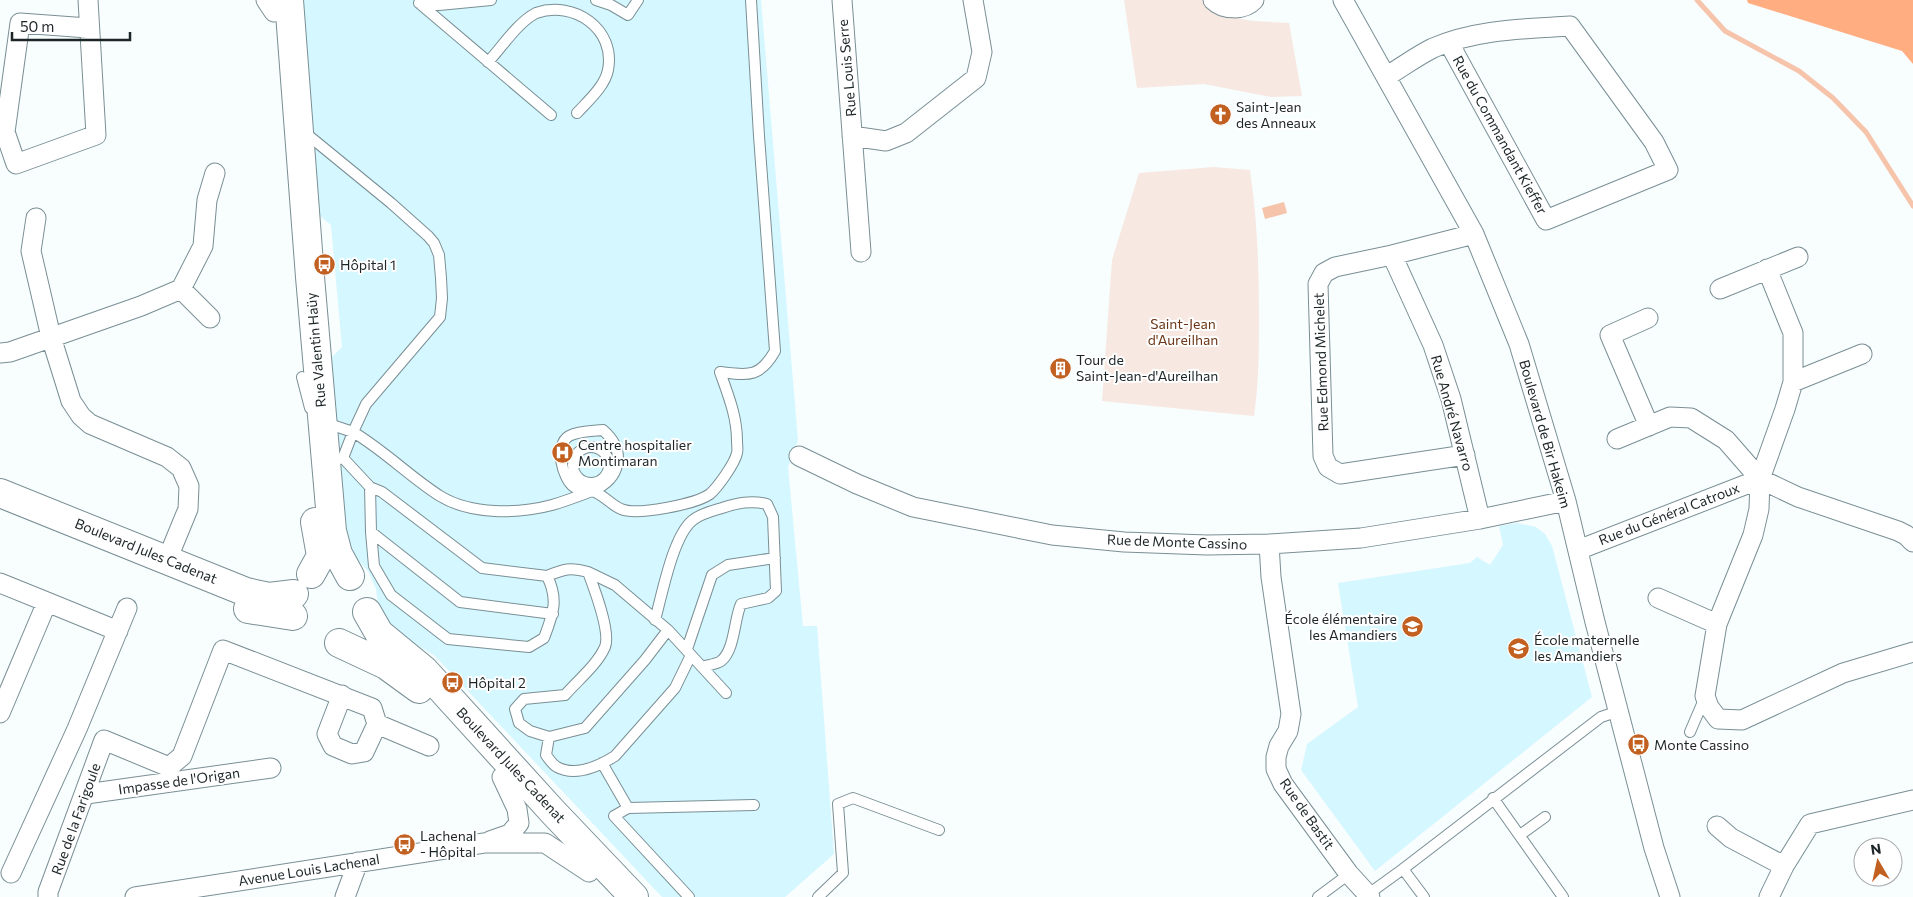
<svg xmlns="http://www.w3.org/2000/svg" width="1913" height="897" font-family="Commissioner,sans-serif">
<style>
.built{fill:#d5f7ff}
.green{fill:#f7e8e1}
.forest{fill:#ffad81}
.water{fill:#f6c4aa}
.lines{fill:none;stroke-linecap:round;stroke-linejoin:round}
.stream{stroke:#f6c4aa;stroke-width:5}
.lane-casing{stroke:#798f95;stroke-width:12}
.street-casing{stroke:#798f95;stroke-width:21}
.secondary-casing{stroke:#798f95;stroke-width:30}
.lane{stroke:#fff;stroke-width:10}
.street{stroke:#fff;stroke-width:19}
.secondary{stroke:#fff;stroke-width:28}
.labels{text-anchor:middle;stroke-width:4;stroke-linejoin:round;paint-order:stroke}
.street-label{font-size:14px;fill:#1c2527;stroke:#fff}
.poi-label{font-size:14px;fill:#1c2527;stroke:#fff;text-anchor:start}
.park-label{font-size:14px;fill:#6b3718;stroke:#fff}
</style>
<rect width="100%" height="100%" fill="#f8fdfe"/>
<path class="built" d="M298,0h463l37,440 -10,27 15,159h14l17,228 -49,43h-123l-227,-241 -46,-28 -10,-14 -3,-25 -8,-18 -19,-21 -13,-45 -11,-141 17,-17 -11,-122 -17,-14z
M1517,523l19,4 9,7 7,12 40,151 -217,174 -74,-101 6,-26 51,-37 -20,-124 132,-20 7,-6 13,8 13,-20 -4,-19z"/>
<path class="green" d="M1124,0h80c21,23 56,21 85,23l13,73 -31,1 -67,-13 -67,4z
M1214,167l36,3c7,48 9,96 9,144 0,35 0,68 -5,102l-152,-15 10,-141 27,-87z"/>
<path class="forest" d="M1747,0h166v64l-11,-13 -154,-48z"/>
<path class="water" d="M1284,202l3,11 -22,6 -3,-11z"/>
<g class="lines">
<path class="stream" d="M1697,0l28,31 74,40 34,27 33,34 47,74"/>
<defs>
<path id="lane" d="M596,0l15,5 17,10 10,-15
M419,3l132,112
M419,3l20,2 52,-5
M488,62c15,-16 29,-39 48,-49 38,-13 80,16 72,57 -3,16 -20,31 -31,43
M303,131l88,72 37,33 6,7 5,12 2,23 1,20 -2,19 -74,87 -13,28c32,19 57,45 87,64 31,19 78,18 112,9 14,-4 27,-9 40,-14v-8
M302,377l8,31
M326,423l27,9 -10,26 -7,1
M573 465a18 18 0 1 1 36 0a18 18 0 1 1-36 0Z
M343,458l27,29 1,45 3,34 17,29 57,44 81,8 15,-9c9,-24 15,-38 3,-62l-65,-8 -100,-76 -12,-5
M592,491c29,-12 35,-40 11,-61 -10,1 -25,1 -34,6 -15,9 -7,42 5,51 6,5 11,2 18,4 11,3 19,14 29,18 16,7 75,-5 89,-15 8,-7 25,-31 27,-41 1,-3 0,-8 0,-12 0,-25 -9,-46 -17,-69 27,3 39,7 55,-21l-16,-215 -8,-136
M371,532l89,70 93,12
M588,572l27,13 53,45 58,63
M547,576c17,-7 23,-9 41,-4 6,16 23,60 17,75 -8,18 -27,33 -40,48l-41,4 -9,10 4,14 11,8 19,6 36,-9 60,-68 23,-30
M655,620c7,-25 18,-85 38,-100 7,-6 19,-9 29,-12 15,-5 29,-8 45,-4l6,13 3,74 -8,7 -27,6c-7,15 -6,46 -20,57 -4,3 -13,4 -19,6
M687,649l25,-74 16,-10 47,-7
M1690,732l15,-35
M549,737l-3,18c3,4 7,10 11,12 18,10 42,-1 58,-11l60,-68 16,-33
M602,763l26,45
M1493,798l70,99
M1520,835l25,-18
M1367,895l36,-26
M689,897l-75,-81 14,-8 126,-3
M818,897l25,-24 -5,-69 15,-6 86,32
M1318,897l31,-23
M1424,897l-21,-28 198,-152 18,-6"/>
<path id="street" d="M88,0l8,135 -80,29 -11,-32 15,-109 68,5
M266,0l8,12
M842,0l19,252
M1213,0c10,10 31,11 41,0
M1343,0l131,234 45,110 47,157 29,121 59,226 16,49
M1387,76c15,-9 30,-20 46,-28 43,-19 92,-19 137,-22l84,116 14,28 -122,50 -97,-177
M852,136l34,5 20,-8 70,-55 6,-26 -9,-52
M36,218l-5,33 20,86 20,64 10,15 9,8 77,33 14,11 8,18 -1,23 -21,51
M1392,255l41,90 18,54 29,120
M1767,269l26,64v49
M181,289l29,29
M1720,289l78,-32
M1648,318l-38,17 39,91
M0,353l10,-1 131,-46 40,-17 22,-43 4,-46 8,-27
M1862,354l-69,28 -8,27 -25,70 -1,30 -6,26 -36,89 -12,72 4,11 9,12 24,1 101,-47 70,-21
M1617,439l53,-22 21,1 35,22 34,39 38,18 100,34 8,4 7,7
M1465,455l-125,19 -12,-7 -5,-11 -5,-172 6,-11 11,-6 57,-12 82,-21
M799,456l58,28 56,23 139,28 72,7 83,3 62,-1 92,-6 119,-19 86,-18
M1269,544l2,33 20,137 -3,17 -9,15 -3,11v12l7,15 66,90 21,23
M1578,550l182,-71
M0,583l47,19 -47,111
M1658,598l59,26
M47,602l71,29
M377,724l52,22
M86,794l185,-26
M1717,826l14,12 53,28
M490,841l20,-7 9,-11 -2,-14 -15,-32
M11,873l66,-144 50,-121
M48,897v-5l56,-152 65,27 13,-11 41,-106 149,58 5,16 -13,28 -12,2 -19,-8 -6,-12 15,-39
M135,897l349,-54h61l44,29
M345,897l13,-35
M1769,897l15,-31 26,-42 103,-24"/>
<path id="secondary" d="M289,0l21,277 22,254 6,23 12,22
M0,493l246,99 23,5 25,-3
M311,574l10,-18 -6,-34
M248,609l45,7
M367,612l12,21 45,37 129,142 81,85
M339,643l47,22 33,24"/>
</defs>
<use href="#lane" class="lane-casing"/>
<use href="#street" class="street-casing"/>
<use href="#secondary" class="secondary-casing"/>
<use href="#lane" class="lane"/>
<use href="#street" class="street"/>
<use href="#secondary" class="secondary"/>
</g>
<defs>
<symbol id="church-disc" viewBox="-11 -11 22 22"><circle r="9.5" fill="#c16020" stroke="#fff"/><path d="M-1.2-6h2.4v3.5h3.3v2.4h-3.3V6h-2.4V-.1h-3.3v-2.4h3.3Z" fill="#fff"/></symbol>
<symbol id="bus-disc" viewBox="-11 -11 22 22"><circle r="9.5" fill="#c16020" stroke="#fff"/><path d="M-5-6H5V4H4V6H2V4H-2V6H-4V4H-5ZM-3.5-4V0h7V-4ZM-3.5 1.2v1.5H-2V1.2ZM2 1.2v1.5H3.5V1.2Z" fill="#fff"/></symbol>
<symbol id="building-disc" viewBox="-11 -11 22 22"><circle r="9.5" fill="#c16020" stroke="#fff"/><path d="M-4-6H4V6H1V3H-1V6H-4ZM-2.5-4.3h1.7v1.8h-1.7ZM.8-4.3h1.7v1.8H.8ZM-2.5-1h1.7V.8h-1.7ZM.8-1h1.7V.8H.8Z" fill="#fff"/></symbol>
<symbol id="hospital-disc" viewBox="-11 -11 22 22"><circle r="9.5" fill="#c16020" stroke="#fff"/><path d="M-5-5h3v3.5h4V-5h3V5h-3V1.5h-4V5h-3Z" fill="#fff"/></symbol>
<symbol id="school-disc" viewBox="-11 -11 22 22"><circle r="9.5" fill="#c16020" stroke="#fff"/><path d="M0-5L7-2L0 1L-7-2ZM-4 1L0 2.5L4 1V4Q0 6-4 4Z" fill="#fff"/></symbol>
</defs>
<g fill-rule="evenodd">
<use href="#church-disc" x="1208" y="102" width="25" height="25"/>
<use href="#bus-disc" x="312" y="252" width="25" height="25"/>
<use href="#building-disc" x="1048" y="356" width="25" height="25"/>
<use href="#hospital-disc" x="550" y="440" width="25" height="25"/>
<use href="#school-disc" x="1400" y="614" width="25" height="25"/>
<use href="#school-disc" x="1506" y="636" width="25" height="25"/>
<use href="#bus-disc" x="440" y="670" width="25" height="25"/>
<use href="#bus-disc" x="1626" y="732" width="25" height="25"/>
<use href="#bus-disc" x="392" y="832" width="25" height="25"/>
</g>
<g class="labels">
<g class="street-label">
<text transform="translate(847 68) rotate(-95)" y="5">Rue Louis Serre</text>
<text transform="translate(1500 135) rotate(61)" y="5">Rue du Commandant Kieffer</text>
<text transform="translate(316 350) rotate(-95)" y="5">Rue Valentin Haüy</text>
<text transform="translate(1321 362) rotate(-92)" y="5">Rue Edmond Michelet</text>
<text transform="translate(1452 413) rotate(74)" y="5">Rue André Navarro</text>
<text transform="translate(1545 434) rotate(74)" y="5">Boulevard de Bir Hakeim</text>
<text transform="translate(1669 514) rotate(-21)" y="5">Rue du Général Catroux</text>
<text transform="translate(1177 542) rotate(2)" y="5">Rue de Monte Cassino</text>
<text transform="translate(146 551) rotate(22)" y="5">Boulevard Jules Cadenat</text>
<text transform="translate(511 765) rotate(47)" y="5">Boulevard Jules Cadenat</text>
<text transform="translate(179 781) rotate(-8)" y="5">Impasse de l'Origan</text>
<text transform="translate(1307 814) rotate(55)" y="5">Rue de Bastit</text>
<text transform="translate(76 819) rotate(-70)" y="5">Rue de la Farigoule</text>
<text transform="translate(309 870) rotate(-9)" y="5">Avenue Louis Lachenal</text>
</g>
<g class="poi-label">
<text x="1236" y="112">Saint-Jean<tspan x="1236" dy="16">des Anneaux</tspan></text>
<text x="340" y="270">Hôpital 1</text>
<text x="1076" y="365">Tour de<tspan x="1076" dy="16">Saint-Jean-d'Aureilhan</tspan></text>
<text x="578" y="450">Centre hospitalier<tspan x="578" dy="16">Montimaran</tspan></text>
<text x="1397" y="624" text-anchor="end">École élémentaire<tspan x="1397" dy="16">les Amandiers</tspan></text>
<text x="1534" y="645">École maternelle<tspan x="1534" dy="16">les Amandiers</tspan></text>
<text x="468" y="688">Hôpital 2</text>
<text x="1654" y="750">Monte Cassino</text>
<text x="420" y="841">Lachenal<tspan x="420" dy="16">- Hôpital</tspan></text>
</g>
<g class="park-label">
<text x="1183" y="329">Saint-Jean<tspan x="1183" dy="16">d'Aureilhan</tspan></text>
</g>
</g>
<g transform="translate(1878 862) rotate(351)"><circle r="24" fill="#ffffff" stroke="#a4a8a9"/>
<path d="M0-4L9 19L0 12L-9 19Z" fill="#c16020"/>
<text y="-8" font-size="14" font-weight="bold" text-anchor="middle" fill="#1c2527">N</text>
</g>
<path d="M12 32v8h118v-8" fill="none" stroke="#1c2527" stroke-width="2.5"/>
<text x="20" y="32" font-size="15" fill="#1c2527" stroke="#ffffff" stroke-width="4" paint-order="stroke">50 m</text>
</svg>
